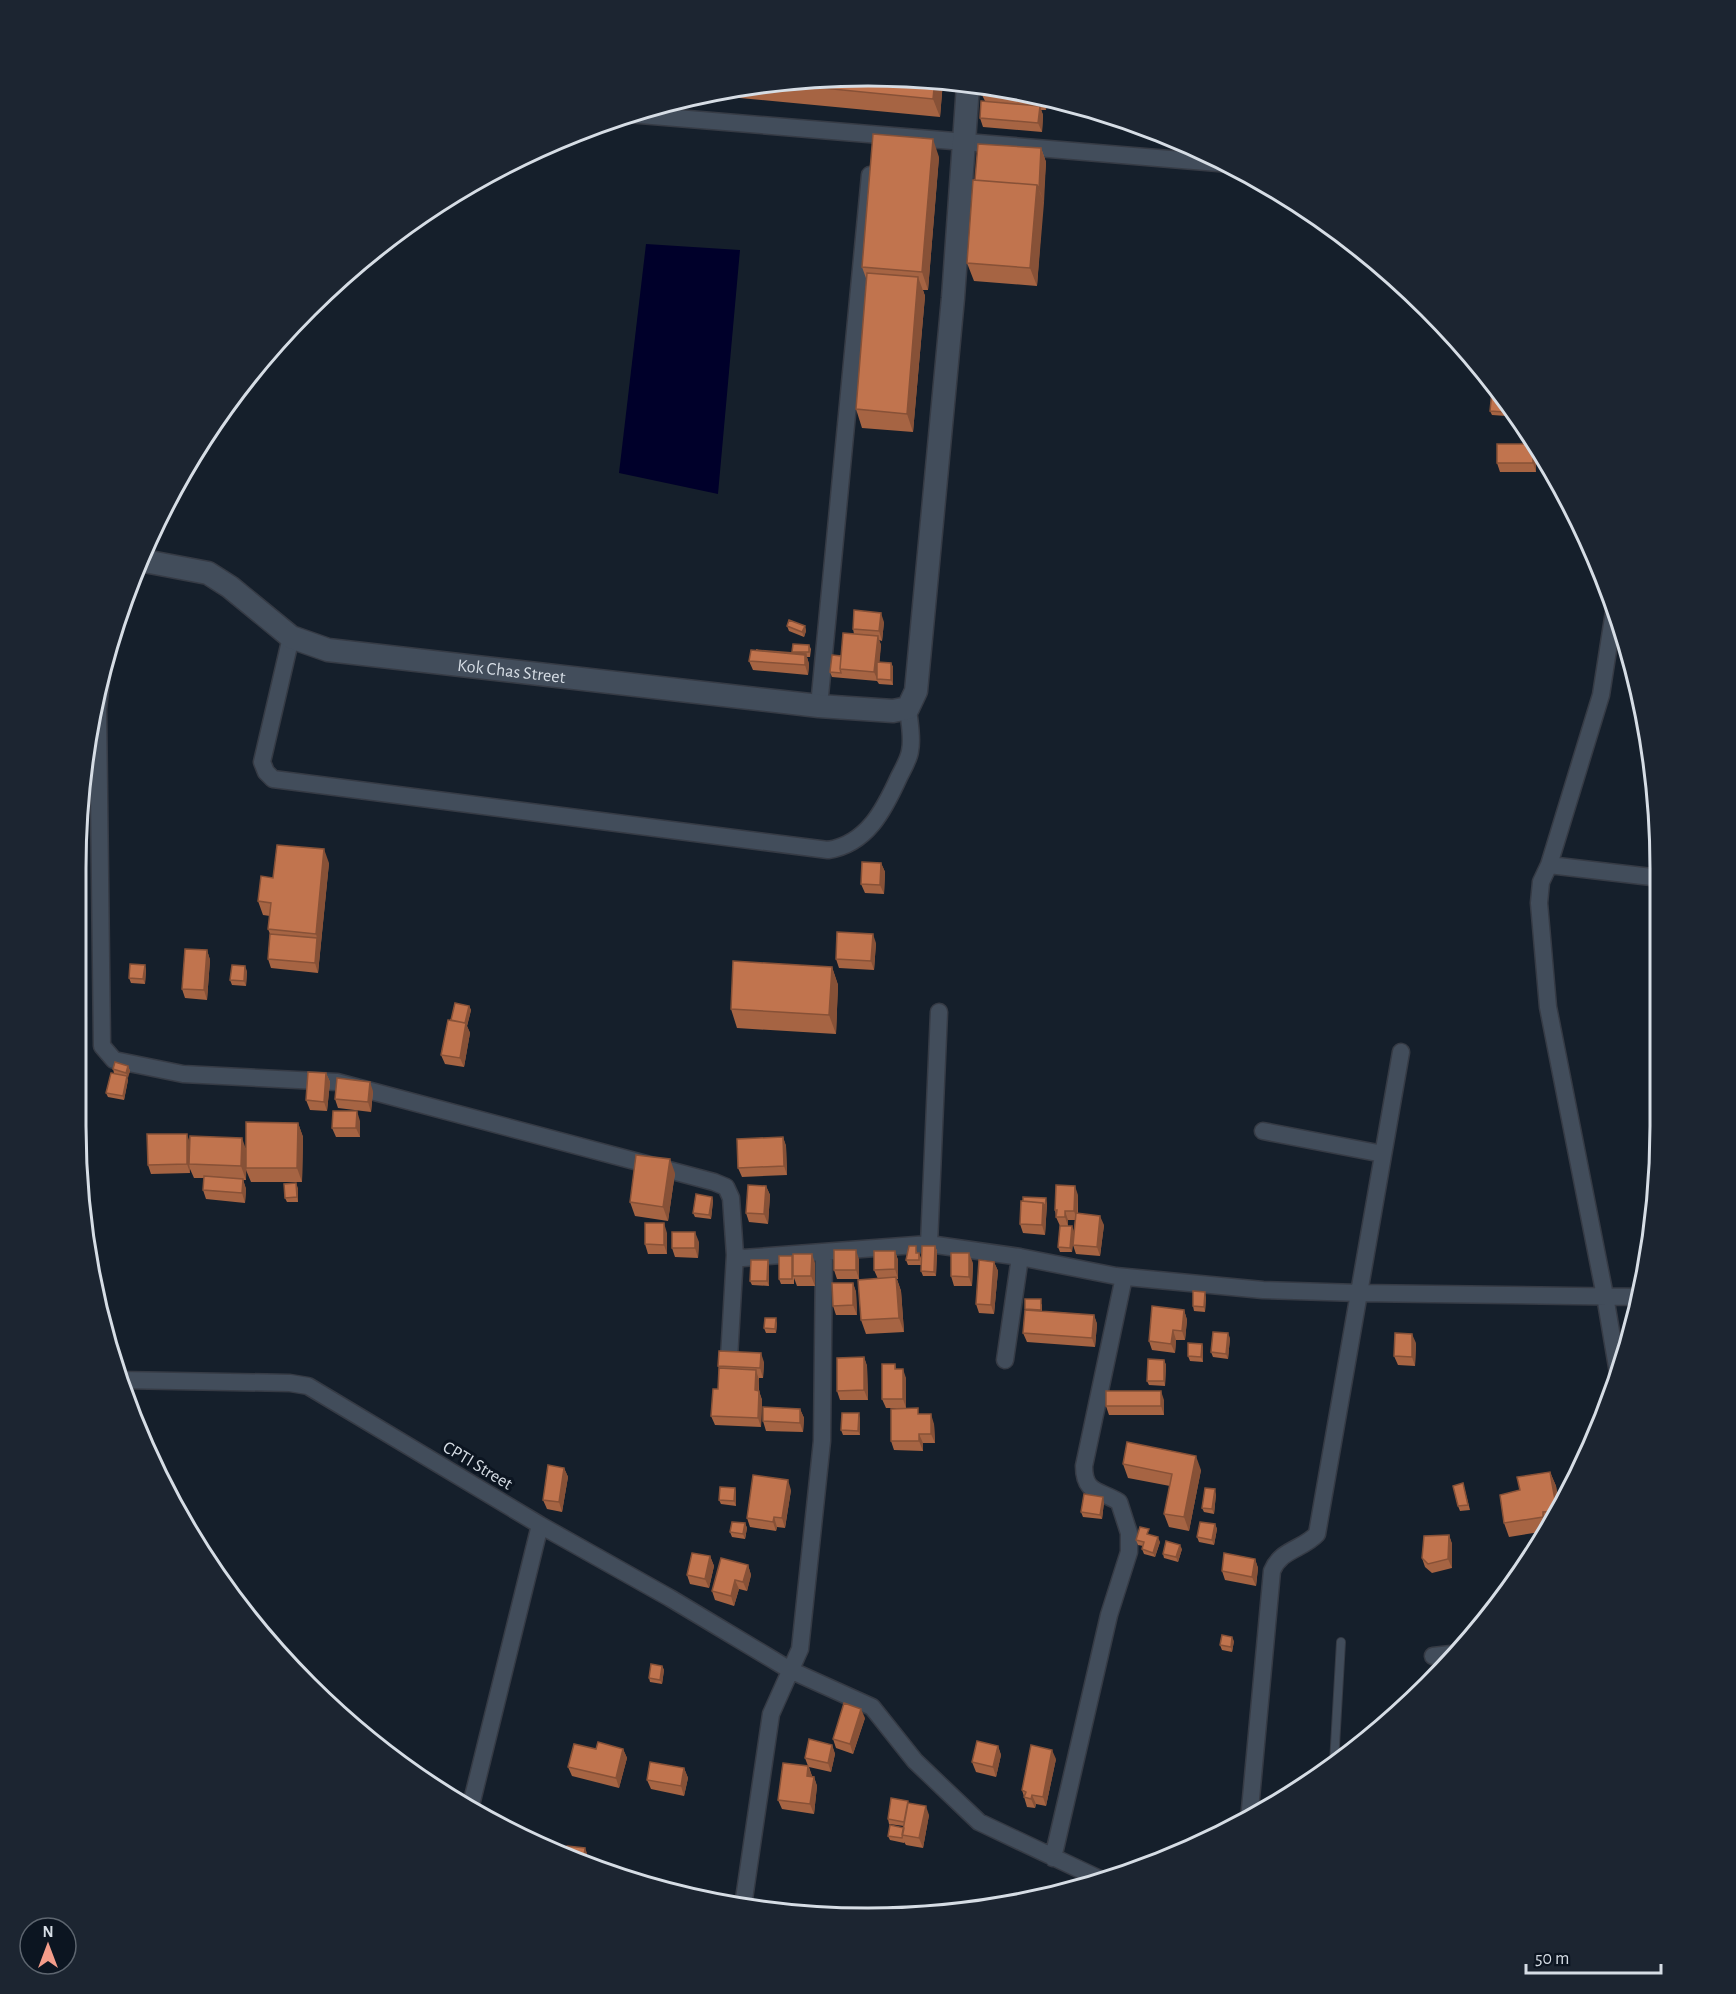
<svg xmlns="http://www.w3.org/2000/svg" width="1736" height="1994" font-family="'Alegreya Sans',sans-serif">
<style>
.water{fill:#00002a}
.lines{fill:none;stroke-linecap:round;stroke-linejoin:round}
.lane-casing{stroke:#363b45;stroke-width:10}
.street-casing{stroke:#363b45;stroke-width:19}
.secondary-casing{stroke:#363b45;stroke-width:25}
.lane{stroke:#424d5b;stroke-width:8}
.street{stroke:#424d5b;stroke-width:16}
.secondary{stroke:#424d5b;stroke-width:22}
.wall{fill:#a66443}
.shaded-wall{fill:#875137}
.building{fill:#c1744e;stroke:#875137;stroke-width:1.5}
.labels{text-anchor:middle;stroke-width:6;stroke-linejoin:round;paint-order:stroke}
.street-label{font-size:18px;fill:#d6dde5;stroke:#0c1521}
.rim{fill:none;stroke:#d6dde5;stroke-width:3}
</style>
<rect width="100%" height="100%" fill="#151f2b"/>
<path class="water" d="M646,244l94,6 -22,244 -99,-21z"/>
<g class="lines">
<defs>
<path id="lane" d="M1334,1763l7,-121"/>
<path id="street" d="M628,114l602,50
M1615,605l-14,90 -52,170 -8,17 -2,21 9,104 57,289 13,77
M291,637l-29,125 4,10 7,7 555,71c39,-6 56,-40 71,-73 4,-8 10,-18 11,-26 3,-13 -1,-30 -2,-43
M101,680l-3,29 4,337 12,14 69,14 154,8 377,100 12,5 5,11 4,57 8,3 186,-14 91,13 96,19 147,14 96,3 282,4
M819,706l51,-531
M1549,865l111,13
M1263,1131l120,23
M929,1244l10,-232
M729,1358l6,-103
M1005,1360l15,-103
M121,1380l169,3 18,3 232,139 130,73 120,72 82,37 43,54 64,61 125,59
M1433,1656l18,-2
M471,1805l69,-280
M1249,1820l23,-249c9,-22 30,-21 45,-37l84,-482
M1053,1858l56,-243 20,-63v-19l-10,-31c-19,-12 -35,-8 -35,-36l40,-189
M743,1906l28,-192 29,-65 22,-208 2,-189"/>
<g id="secondary">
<path id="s1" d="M139,560l69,13 22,14 61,50 37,13 491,56 74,5 15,-3 8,-17 37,-393 15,-213"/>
</g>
</defs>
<use href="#lane" class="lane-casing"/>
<use href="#street" class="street-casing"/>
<use href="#secondary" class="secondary-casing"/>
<use href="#lane" class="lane"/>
<use href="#street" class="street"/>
<use href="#secondary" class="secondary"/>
</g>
<path class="wall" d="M943,81l-3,36 -232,-22 57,-13z
M983,87l64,11 -1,12h-5l2,5 -1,17 -59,-5 -3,-9 5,-17 -3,-6z
M1041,148l5,14 -9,124 -63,-5 -7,-18 8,-83z
M939,157l-11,133h-5l2,6 -12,136 -51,-4 -6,-19 11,-128 -5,-14z
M1497,391l10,14 -1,11 -14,-1 -2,-4z
M1536,453v19h-36l-3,-9z
M884,622l-2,19 -3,-1 2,5 -2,17 12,1 2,4v18l-14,-1 -2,-3 -34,-3v-1v1l-11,-1 -2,-5 24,-38 -1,-5z
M787,626h18l1,5 -2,6 -15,-6z
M809,645l2,4 -1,8h-3l2,7 -1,11 -55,-5 -4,-9 44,-8 -1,-1z
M329,863l-11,110 -47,-5 -3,-9 2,-25 -2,-5 2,-13 -7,-1 -5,-14 15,-23z
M881,863l4,9 -1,22 -19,-1 -4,-9z
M876,943l-2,27 -35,-2 -3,-9z
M207,950l3,10 -3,40 -22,-2 -3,-9z
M145,965l1,5 -1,14 -14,-1 -2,-5z
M832,967l6,18 -2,49 -99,-6 -6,-19z
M247,971l-1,15 -14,-1 -2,-5z
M469,1006l2,4 -4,16 3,7 -6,34 -19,-3 -4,-9 11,-34z
M128,1066l2,5 -3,7 1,2 -4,20 -16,-3 -2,-4 8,-20 -1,-4z
M326,1073l4,9 -3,29 -17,-1 -4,-10z
M373,1091l-2,21 -33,-4 -3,-9z
M360,1121v16h-24l-4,-9z
M298,1123l5,14 -1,45h-51l-5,-12v10h-3l3,9 -1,14 -39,-4 -3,-9 1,-12h-10l-4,-9v4l-39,1 -3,-9 42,-23 56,6z
M783,1137l3,9 1,29 -45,2 -4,-9z
M675,1173l-7,48 -33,-5 -5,-14z
M766,1186l4,9 -2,29 -19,-2 -3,-9z
M298,1188v14h-11l-2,-4z
M1078,1195v18l26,12 -4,31 -24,-2 -3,-9 2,-25h-7v6h-8l-4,-9 -1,-7z
M712,1197l1,4 -2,18 -16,-2 -2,-4z
M1047,1203l-2,32 -22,-2 -3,-9z
M1074,1231l-2,21h-12l-2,-5z
M667,1233v21h-19l-3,-10z
M699,1242l-1,16 -23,-1 -3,-9z
M935,1246l2,5 -1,25h-13l-2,-5z
M895,1251l3,9v19h-1l4,12 3,41 -38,2 -5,-14 17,-41 -4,-9z
M917,1251v2h2l2,5v7h-13l-2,-5z
M793,1259l22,4v23h-18l-3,-8v6h-13l-2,-5z
M859,1259v20h-22l-3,-9z
M768,1260l1,5v21l-17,-1 -2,-4z
M994,1262l4,9 -4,43 -15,-1 -3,-9z
M973,1263l-1,23h-18l-3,-10z
M853,1283l3,9 1,23h-21l-3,-9z
M1206,1297l-1,15 -11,-1 -1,-5z
M1042,1304v7l52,4 3,9 -2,23 -68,-5 -4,-9 2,-23z
M1184,1310l3,10 -2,20h-9l-1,13 -23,-3 -3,-9z
M777,1323l-1,10h-10l-2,-5z
M1230,1338l-2,21 -15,-2 -2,-5z
M1416,1343l-1,23 -17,-1 -4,-9z
M1202,1344l1,4v14l-13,-1 -2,-5z
M864,1357l3,9 1,34h-28l-3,-9z
M1164,1360l2,5 -1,21 -16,-1 -2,-4z
M764,1362l-1,16h-4v13l3,9 -1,27 -46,-2 -4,-9 7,-27 1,-21 -1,-2z
M895,1364l1,5 10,9v30h-20l-4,-9z
M1164,1400v15h-55l-3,-9z
M800,1409l4,9 -1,14 -37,-1 -3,-10z
M920,1414l14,10 1,19h-12v8l-29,-1 -3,-9z
M860,1418v17h-17l-2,-5z
M1123,1464l78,6 -12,61 -20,-4 -5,-13 6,-28 -42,-8z
M564,1468l4,9 -6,35 -15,-3 -4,-9z
M1550,1472l6,14 3,21 -13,24 -37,6 -5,-14 16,-33z
M1463,1483l7,27 -10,1 -2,-5z
M735,1488l1,5v13l-15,-2 -2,-4z
M791,1490l-6,38 -8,-1 -1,4 -26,-4 -3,-9z
M1216,1494l-2,20 -10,-2 -2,-4z
M1104,1502l-2,17 -19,-2 -2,-5z
M745,1523l2,5 -2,11 -13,-2 -2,-5z
M1215,1524l2,5 -3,16 -15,-3 -2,-5z
M1150,1534v1l10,7 -5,15 -11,-3 -2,-5 1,-3 -5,-1 -2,-5z
M1449,1535l3,9v24l-20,5 -7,-6 -3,-9z
M1182,1549l-4,13 -14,-4 -1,-4z
M710,1556l4,10 -5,22 -19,-4 -3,-9z
M1255,1559l3,9 -2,18 -31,-6 -3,-9z
M748,1565l3,10 -4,16 -8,-2 -5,17 -19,-6 -3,-9z
M1234,1641l-2,11 -10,-2 -2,-5z
M662,1666l2,4 -2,14 -12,-2 -1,-4z
M865,1718l-12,36 -17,-6 -3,-9z
M832,1745l3,9 -4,18 -22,-5 3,9 2,1 3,9 -3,28 -32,-5 -4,-9 30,-34 -3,-8z
M998,1746l3,9 -5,22 -20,-5 -4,-10z
M596,1749h27l4,9 -8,30 -47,-12 -4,-9z
M1056,1759l-10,47 -10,-2 -1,4 -8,-1 -5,-17z
M684,1768l4,10 -4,18 -33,-7 -4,-9z
M908,1801v2l21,12 -6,33 -17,-3 -2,-3v1l-14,-3 -2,-4 16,-8v-2l-15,-2 -1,-5z"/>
<path class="shaded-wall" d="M935,79l8,2 -3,36 -7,-18z
M1043,97l4,1 -1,12 -4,-9z
M1040,106l3,9 -1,17 -4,-9z
M933,139l6,18 -11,133 -6,-18z
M1041,148l5,14 -2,41 -5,-14z
M1037,185l7,18 -7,83 -7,-18z
M918,277l7,19 -12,136 -6,-18z
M1505,402l2,3 -1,11 -2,-4z
M1533,444l3,9v19l-3,-9z
M881,613l3,9 -2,19 -3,-10z
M805,626l1,5 -2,6 -2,-5z
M878,636l3,9 -3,36 -4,-9z
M806,654l3,10 -1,11 -3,-10z
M891,663l2,4v18l-2,-5z
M324,849l5,14 -11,110 -3,-10 2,-25 -1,-4z
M881,863l4,9 -1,22 -4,-9z
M873,934l3,9 -2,27 -3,-9z
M207,950l3,10 -3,40 -3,-10z
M145,965l1,5 -1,14 -2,-5z
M245,966l2,5 -1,15 -2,-5z
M832,967l6,18 -2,49 -7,-19z
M469,1006l2,4 -4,16 3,7 -6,34 -4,-9 5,-35z
M128,1066l2,5 -2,7 -2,-5z
M326,1073l4,9 -3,29 -3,-9z
M127,1076l1,4 -4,20 -1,-4z
M370,1082l3,9 -2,21 -3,-10z
M357,1111l3,10v16l-4,-9z
M298,1123l5,14 -1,45 -5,-14z
M187,1134l3,9 -1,21 1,5v4l-3,-9z
M783,1137l3,9 1,29 -3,-9z
M242,1138l5,14 -1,28 -5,-14z
M670,1159l5,14 -7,48 -5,-14z
M243,1179l3,10 -1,14 -3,-10z
M296,1183l2,5v14l-1,-5z
M766,1186l4,9 -2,29 -4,-10z
M1075,1186l3,9 -1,25 -3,-9z
M712,1197l1,4 -2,18 -2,-4z
M1046,1198l1,5 -2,32 -3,-10 1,-22z
M1065,1211l3,9v6l-3,-9z
M1100,1216l4,9 -4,31 -3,-9z
M664,1223l3,10v21l-3,-9z
M1072,1226l2,5 -2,21 -2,-4z
M695,1232l4,10 -1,16 -3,-10z
M935,1246l2,5 -1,25 -2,-4z
M856,1250l3,9v20l-3,-9z
M895,1251l3,9v19l-3,-10z
M969,1253l4,10 -1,23 -3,-9z
M812,1254l3,9v23l-4,-10z
M768,1260l1,5v21l-2,-5z
M994,1262l4,9 -4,43 -3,-9z
M896,1277l5,14 3,41 -5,-14z
M853,1283l3,9 1,23 -4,-10z
M1205,1292l1,5 -1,15 -1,-5z
M1184,1310l3,10 -2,20 -3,-9z
M1094,1315l3,9 -2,23 -3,-9z
M776,1318l1,5 -1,10 -1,-4z
M1173,1330l3,10 -1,13 -4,-9z
M1228,1333l2,5 -2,21 -2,-5z
M1412,1334l4,9 -1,23 -3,-9z
M1202,1344l1,4v14l-2,-5z
M761,1353l3,9 -1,16 -3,-10z
M864,1357l3,9 1,34 -4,-10z
M1164,1360l2,5 -1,21 -1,-5z
M903,1369l3,9v30l-3,-9z
M756,1370l3,10 -1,20 -3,-10z
M759,1391l3,9 -1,27 -3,-9z
M1161,1391l3,9v15l-3,-9z
M800,1409l4,9 -1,14 -3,-9z
M859,1413l1,5v17l-2,-4z
M931,1414l3,10 1,19 -4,-9z
M919,1434l4,9v8l-4,-10z
M1196,1456l5,14 -12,61 -5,-14z
M564,1468l4,9 -6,35 -3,-10z
M1550,1472l6,14 3,21 -2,4z
M788,1480l3,10 -6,38 -3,-10z
M735,1488l1,5v13l-2,-5z
M1215,1489l1,5 -2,20 -2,-5z
M1103,1497l1,5 -2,17 -2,-4z
M1543,1512l5,14 -1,3 -4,-12z
M774,1517l3,10 -1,4 -3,-9z
M745,1523l2,5 -2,11 -2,-5z
M1215,1524l2,5 -3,16 -2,-5z
M1449,1535l3,9v24l-4,-9z
M1158,1537l2,5 -5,15 -2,-4z
M1180,1545l2,4 -4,13 -2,-5z
M710,1556l4,10 -5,22 -4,-9z
M1255,1559l3,9 -2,18 -4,-9z
M748,1565l3,10 -4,16 -4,-9z
M735,1580l4,9 -5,17 -3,-10z
M1232,1637l2,4 -2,11 -1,-5z
M662,1666l2,4 -2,14 -2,-4z
M861,1709l4,9 -12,36 -3,-10z
M832,1745l3,9 -4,18 -3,-9z
M998,1746l3,9 -5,22 -3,-10z
M623,1749l4,9 -8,30 -3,-10z
M1052,1750l4,9 -10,47 -3,-9z
M808,1766l4,10 -2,9 -3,-9z
M684,1768l4,10 -4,18 -3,-10z
M814,1777l3,9 -3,28 -4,-10z
M1032,1795l4,9 -1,4 -4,-9z
M926,1806l3,9 -6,33 -4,-10z
M585,1848l2,5 -2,11h-2z"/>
<path class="building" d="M920,77l15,2 -2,20 -171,-17z
M983,87l60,10 -1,4 -60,-6z
M981,101l59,5 -2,17 -58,-5z
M873,134l60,5 -11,133 -60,-5z
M978,144l63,4 -2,41 -2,-4 -62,-5z
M973,180l64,5 -7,83 -63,-5z
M867,273l51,4 -11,137 -51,-5z
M1492,391h5l8,11 -1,10 -14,-1z
M1497,444h36v19h-36z
M854,610l27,3 -2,18 -26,-2z
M789,620l16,6 -3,6 -15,-6z
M843,633l35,3 -4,36 -34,-3z
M793,644l16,1v7h-17z
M751,650l54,5v10l-56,-4z
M756,650l50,4v2l-1,-1z
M832,655l9,1 -1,13 1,4 -11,-1z
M877,662l14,1v17l-14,-1z
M277,845l47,4 -8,85 -48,-5 3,-26 -13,-2 3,-25 12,2z
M862,862l19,1 -1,22 -19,-1z
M837,932l36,2 -2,27 -35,-2z
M270,934l47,4 -2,25 -47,-4z
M185,949l22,1 -3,40 -22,-1z
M733,961l99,6 -3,48 -98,-6z
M130,964l15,1 -2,14 -14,-1z
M232,965l13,1 -1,15 -14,-1z
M455,1003l14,3 -4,17 -14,-3z
M448,1020l18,3 -6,35 -19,-3z
M115,1062l13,4 -2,7 -13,-4z
M308,1072l18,1 -2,29 -18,-2z
M111,1073l16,3 -4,20 -17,-3z
M337,1078l33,4 -2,20 -33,-3z
M333,1111h24l-1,17h-24z
M246,1122l52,1 -1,45h-51z
M147,1134h40v30l-39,1z
M190,1136l52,2 -1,28 -52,-2z
M783,1137l1,29 -46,2 -1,-29z
M636,1155l34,4 -7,48 -33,-5z
M204,1176l39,3 -1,14 -39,-3z
M296,1183l1,14 -12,1 -1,-14z
M748,1185l18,1 -2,28 -18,-1z
M1056,1185l19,1 -1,25h-9v6h-9l1,-7h-2z
M696,1194l16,3 -3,18 -16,-2z
M1023,1197l23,1 -1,9 -2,-4 -20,-2z
M1021,1201l22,2 -1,22 -22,-1z
M1076,1213l24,3 -3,31 -24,-2z
M645,1223h19v22l-19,-1z
M1060,1226h12l-2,22 -12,-1z
M672,1232h23v16h-23z
M909,1246h7v7h3v7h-13z
M922,1246h13l-1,26 -13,-1z
M834,1250h22v20h-22z
M874,1251h21v18l-21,1z
M951,1253h18v24l-18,-1z
M793,1254h19l-1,22h-18z
M779,1256h13v23h-13z
M751,1260h17l-1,21h-17z
M979,1260l15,2 -3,43 -15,-1z
M896,1277l3,41 -38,2 -3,-40z
M832,1283h21v22l-20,1z
M1193,1291l12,1 -1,15 -11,-1z
M1025,1299h16v11l-16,-1z
M1152,1306l32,4 -2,21 -9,-1 -2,14 -22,-3z
M1025,1310l69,5 -2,23 -69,-5z
M765,1318h11l-1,11 -11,-1z
M1213,1332l15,1 -2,21 -15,-2z
M1395,1333l17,1v23l-18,-1z
M1188,1343l14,1 -1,13 -13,-1z
M719,1351l42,2 -1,15 -42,-2z
M864,1357v33l-27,1v-33z
M1148,1359l16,1v21h-17z
M882,1364h13v5h8v30h-21z
M719,1368l37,2 -1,20 4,1 -1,27 -47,-2 2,-27h5z
M1106,1391h55v15h-55z
M763,1407l37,2v14l-37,-2z
M918,1408v6h13v20h-12v7h-28v-32z
M842,1413h17l-1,18 -17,-1z
M1127,1442l69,14 -12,61 -20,-3 8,-40 -49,-10z
M548,1465l16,3 -5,34 -16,-2z
M1550,1472l7,39 -14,1v5l-39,6 -4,-28 20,-5 -3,-13z
M753,1475l35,5 -6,38 -8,-1 -1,5 -26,-4z
M1463,1483l5,22 -10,1 -5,-20z
M720,1487l15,1 -1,13 -15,-1z
M1205,1488l10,1 -3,20 -10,-1z
M1084,1494l19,3 -3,18 -19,-3z
M732,1522l13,1 -2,11 -13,-2z
M1200,1522l15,2 -3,16 -15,-3z
M1140,1527l9,2 -2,5 11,3 -5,16 -11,-4 2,-7 -8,-2z
M1449,1535l-1,24 -20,5 -6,-6 2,-22z
M1166,1541l14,4 -4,12 -13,-3z
M692,1553l18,3 -5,23 -18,-4z
M1224,1553l31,6 -3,18 -30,-6z
M721,1558l27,7 -5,17 -8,-2 -4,16 -19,-5z
M1222,1635l10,2 -1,10 -11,-2z
M651,1664l11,2 -2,14 -11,-2z
M844,1703l17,6 -11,35 -17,-5z
M809,1739l23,6 -4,18 -23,-5z
M977,1741l21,5 -5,21 -21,-5z
M598,1742l25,7 -7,29 -48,-11 6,-23 22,5z
M1031,1745l21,5 -9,47 -11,-2 -1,4 -7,-2 2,-5 -4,-2z
M650,1762l34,6 -3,18 -34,-6z
M783,1763l25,3 -1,10 7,1 -4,27 -32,-4z
M891,1798l17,3 -4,21 -16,-3z
M908,1803l18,3 -7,32 -17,-3z
M890,1825l14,3 -2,10 -14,-2z
M567,1846l18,2 -2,16 -18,-5z"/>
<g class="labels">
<g class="street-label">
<text dy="6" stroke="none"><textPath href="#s1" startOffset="399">Kok Chas Street</textPath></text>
<text transform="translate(478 1465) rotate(31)" y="6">CPTI Street</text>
</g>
</g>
<path d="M0 0H1736V1994H0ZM868 86H868A782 782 0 0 1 1650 868V1126A782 782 0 0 1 868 1908H868A782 782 0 0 1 86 1126V868A782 782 0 0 1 868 86Z" fill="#1c2531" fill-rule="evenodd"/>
<path class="rim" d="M868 86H868A782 782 0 0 1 1650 868V1126A782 782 0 0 1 868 1908H868A782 782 0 0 1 86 1126V868A782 782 0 0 1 868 86Z"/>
<g transform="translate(48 1946)"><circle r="28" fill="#0c1521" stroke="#5d656f" stroke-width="1.5"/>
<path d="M0-4.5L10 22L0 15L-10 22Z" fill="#f49d8b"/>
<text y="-9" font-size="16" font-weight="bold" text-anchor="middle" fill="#d6dde5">N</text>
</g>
<path d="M1526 1964v9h135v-9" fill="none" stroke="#d6dde5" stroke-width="3"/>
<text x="1535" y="1964" font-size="18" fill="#d6dde5" stroke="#0c1521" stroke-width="4.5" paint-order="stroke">50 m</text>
</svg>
